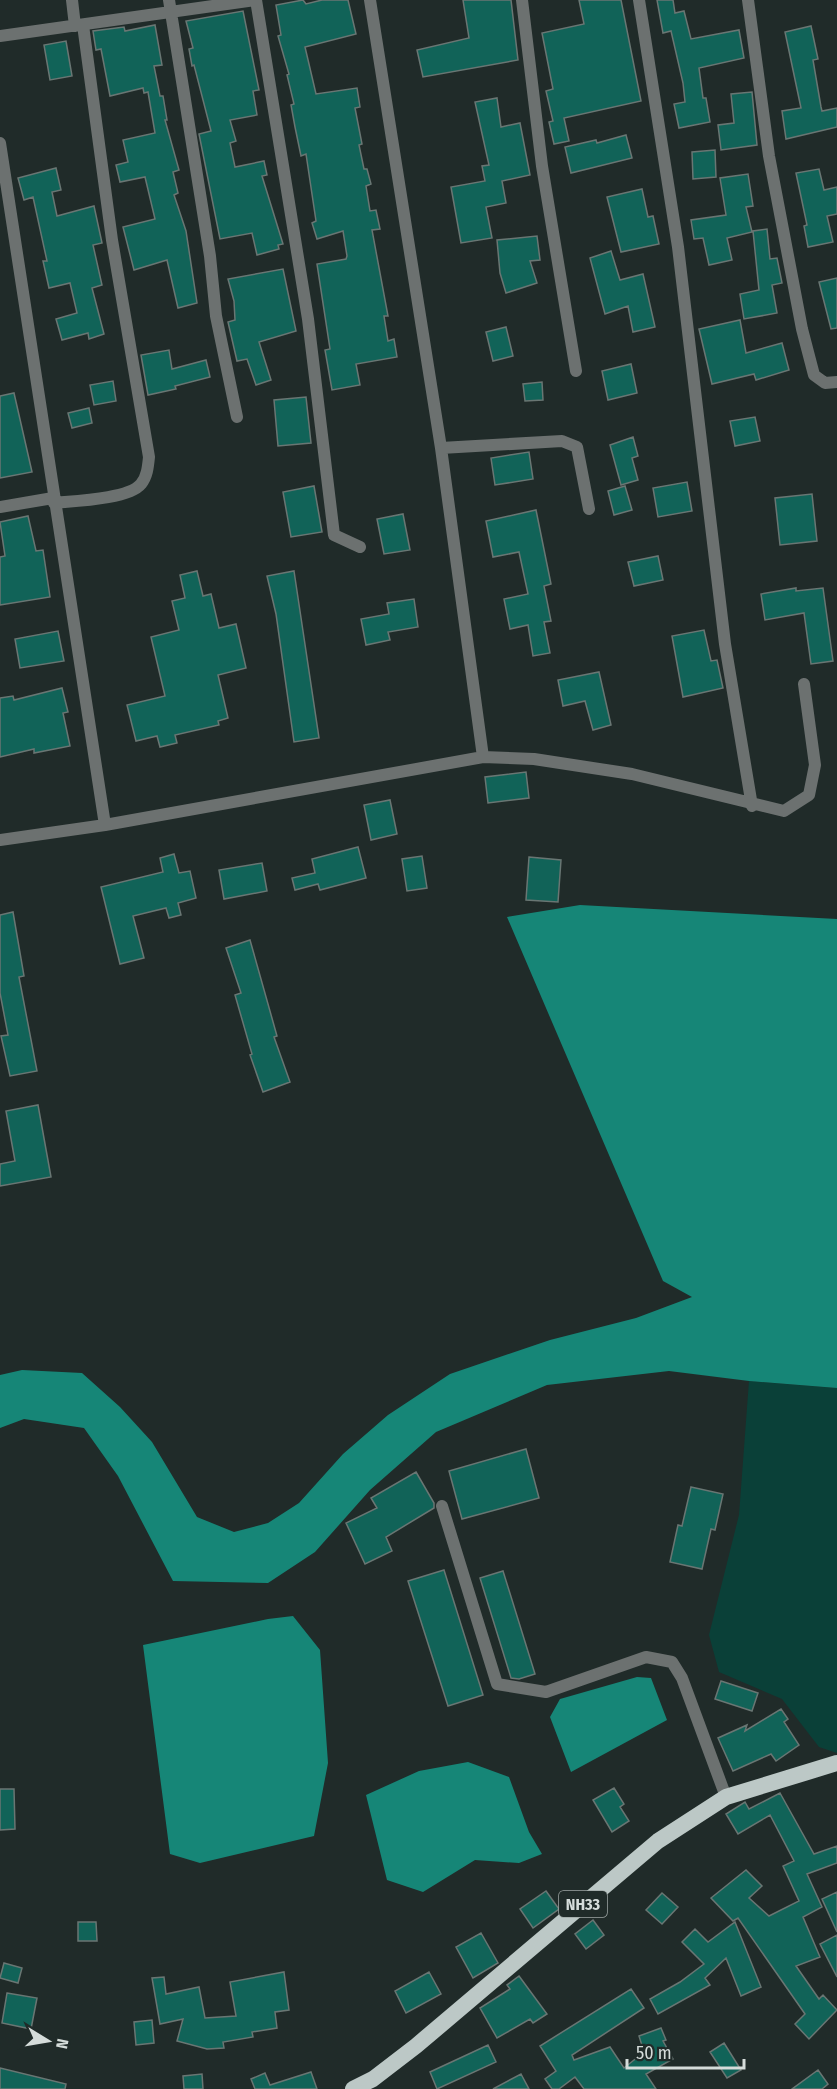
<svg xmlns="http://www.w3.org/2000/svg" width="837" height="2089" font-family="'Fira Sans Condensed',sans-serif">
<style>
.green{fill:#0a4038}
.water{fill:#168677}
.building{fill:#116358;stroke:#697673;stroke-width:1.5}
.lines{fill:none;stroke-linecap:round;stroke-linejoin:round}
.minor{stroke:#6c7170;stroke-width:12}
.trunk{stroke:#bcc8c6;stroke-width:16}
.labels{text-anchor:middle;stroke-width:4.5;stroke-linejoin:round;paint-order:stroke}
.shield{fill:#202b29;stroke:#9fa7a5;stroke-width:1.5}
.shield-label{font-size:16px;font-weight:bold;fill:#d5dcda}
</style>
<rect width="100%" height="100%" fill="#202b29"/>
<path class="green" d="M749,1381l88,7v365l-18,-6 -37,-48 -63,-27 -10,-37 30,-120z"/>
<path class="water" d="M580,905l257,14v469l-88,-7 -80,-10 -122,14 -111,47 -66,58 -55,62 -47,31 -95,-2 -55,-105 -34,-48 -60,-9 -24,9v-53l22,-5 60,3 38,34 32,35 45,75 37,15 34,-9 31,-20 44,-49 45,-39 62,-41 100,-34 86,-22 56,-21 -29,-16 -156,-364z
M293,1616l27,34 8,113 -14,73 -114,27 -30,-9 -27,-209 125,-26z
M637,1677l14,1 16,42 -96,52 -21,-55 10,-18z
M468,1762l41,15 20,55 13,22 -23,9 -44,-3 -52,32 -36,-12 -21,-85 53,-24z"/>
<path class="building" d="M303,0l3,4 16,-4h26l8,34 -51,13 11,47 41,-6 3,19 -5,1 7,36 -3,1 5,24h3l4,15 -5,2 4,25 6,-1 4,19 -8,1 16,86h-4l4,25 6,-2 3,18 -41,7 4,21 -28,5 -7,-40 5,-1 -13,-85 29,-5 1,-3 -4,-25 -26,8 -5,-16 4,-2 -10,-67 -5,2 -6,-29 -4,-22 3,-1 -7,-29 2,-1 -11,-38 3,-1 -5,-30z
M463,0h48l7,60 -95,17 -6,-27 52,-12z
M579,0h42l20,101 -77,17 5,23 -15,3 -5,-22 4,-1 -7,-30 7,-2 -11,-56 42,-9z
M657,0h16l2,13 9,-2 7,28 48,-9 5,28 -45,10 4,30h3l4,24 -31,6 -5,-24 11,-2 -2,-19 -12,-52 -8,2z
M243,11l16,79 -6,1 4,24 -27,5 6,21 -6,2 5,24 29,-6 3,14 -5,1 21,68 -5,1 1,4 -22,6 -5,-22 -32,6 -21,-105 12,-3 -17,-66 -2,1 -3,-17 4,-1 -7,-27z
M155,25l7,40 -8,1 6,30h3l4,24h-2l14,50 -6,2 5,21 -4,2 12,36 11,72 -19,5 -11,-48 -33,10 -11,-43 32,-8 -10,-42 -25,5 -4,-17 12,-3 -5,-22 32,-7 -7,-41 -4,1 -1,-5 -33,8 -9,-47 -5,1 -3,-19 31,-4 1,4z
M811,26l7,33 -5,1 8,47 1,4 15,-3v19l-51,12 -4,-28 19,-3 -16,-76z
M66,41l6,35 -22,4 -6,-35z
M752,92l5,53 -36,5 -3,-25 16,-2 -3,-29z
M497,98l4,29 19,-4 10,52 -28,6 4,22 -20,4 6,31 -31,5 -10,-56 34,-6 -3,-15 7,-1 -14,-63z
M626,135l6,23 -61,15 -6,-26 31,-7 1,3z
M715,150l1,27 -23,2 -1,-27z
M56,168l5,22 -9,2 5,24 37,-10 8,37 -9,2 9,40 -10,3 12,46 -15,5 -1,-6 -26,7 -6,-21 21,-6 -7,-30 -21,5 -6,-27h4l-14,-64 -9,3 -6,-22z
M819,169l5,21 13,-3v27l-10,2 6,26 -25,5 -4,-21 3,-1 -11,-52z
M748,174l5,32 -7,1 6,25 -25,6 5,22 -23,5 -6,-27 -9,1 -3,-19 35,-5 -6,-37z
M642,189l6,28 5,-1 6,28 -38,8 -14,-55z
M767,229l3,30 7,-1 5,25 -10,2 5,28 -33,6 -4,-25 19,-4 -6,-59z
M537,236l3,24 -10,1 7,22 -31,10 -6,-20 -3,-33z
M611,251l9,29 23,-6 12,53 -22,5 -5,-26 -23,8 -15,-56z
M283,269l13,62 -37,11 12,38 -15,5 -9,-26 -10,2 -9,-39 7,-2 -1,-19 -6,-22z
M837,278v50l-6,1 -12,-47z
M740,320l6,33 36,-10 7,27 -33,10 -2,-6 -42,10 -13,-55z
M506,327l7,29 -20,5 -7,-29z
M169,350l3,19 34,-9 4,17 -35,9 1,3 -28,6 -7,-40z
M631,364l6,29 -29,7 -6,-29z
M113,381l3,20 -22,4 -4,-20z
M542,382l1,18 -18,1 -2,-17z
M14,393l18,79 -32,6v-82z
M306,397l5,46 -33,3 -4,-46z
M89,408l3,15 -20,5 -4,-15z
M755,417l5,24 -25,5 -5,-25z
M633,437l5,19 -6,2 6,22 -17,5 -11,-40z
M529,452l4,27 -38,6 -4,-27z
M687,482l5,29 -34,6 -5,-29z
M314,486l8,46 -31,5 -8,-45z
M625,486l7,24 -18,5 -6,-24z
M812,494l5,47 -37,4 -5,-47z
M536,510l15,74 -7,2 7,35 -7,1 6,31 -17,3 -5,-31 -18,4 -6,-30 24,-5 -9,-42 -26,5 -7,-36z
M403,514l7,36 -26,4 -7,-35z
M28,516l8,35 7,-1 7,47 -50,8v-48l5,-1 -5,-34z
M658,556l5,24 -29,6 -6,-24z
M197,571l6,25 8,-2 8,34 17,-4 10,44 -28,7 10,43 -10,3 1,4 -44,10 2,8 -17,4 -3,-11 -21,5 -9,-36 38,-9 -14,-59 28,-7 -7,-29 13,-3 -5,-23z
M294,571l25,167 -25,4 -18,-128 -9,-38z
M796,588v3l27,-3 10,73 -22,3 -7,-51 -39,7 -4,-26z
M414,599l4,28 -30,5 2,8 -24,5 -5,-26 28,-5 -2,-11z
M704,630l7,31 6,-1 6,28 -40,9 -11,-61z
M58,631l6,30 -44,7 -5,-29z
M599,672l12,53 -18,5 -8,-29 -22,5 -5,-26z
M62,688l6,24 -5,1 7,33 -36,7v-4l-34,8v-59l13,-2 1,4z
M526,772l3,26 -41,5 -3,-26z
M390,800l7,34 -26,6 -7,-35z
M358,847l8,31 -46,12 -2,-6 -23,6 -3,-12 23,-5 -3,-14z
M174,854l5,19 11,-2 6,27 -18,5 3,12 -12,3 -3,-10 -33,8 11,42 -24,6 -19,-77 62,-15 -3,-14z
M422,856l5,32 -20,3 -5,-32z
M529,857l32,3 -3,42 -32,-2z
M262,863l5,28 -43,8 -5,-29z
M13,912l11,64 -5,1 18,94 -27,5 -9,-40 7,-1 -8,-42v-78z
M250,940l27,96 -3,1 16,45 -27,10 -13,-37 2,-1 -17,-59 6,-2 -15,-45z
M38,1105l13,72 -51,9v-22l15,-3 -9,-50z
M526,1449l13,49 -77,21 -13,-48z
M416,1472l18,31v5l-48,29 6,14 -27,13 -19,-41 31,-15 -6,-10z
M691,1487l32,7 -8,36 -4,-1 -9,40 -32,-7 8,-37 4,1z
M444,1570l39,125 -35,11 -40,-125z
M503,1571l32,103 -16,5 -8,-1 -31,-100z
M721,1681l37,12 -6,18 -37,-12z
M781,1709l7,10 -4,3 15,23 -23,16 -5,-7 -38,17 -15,-33 29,-13 -2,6z
M614,1788l10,16 -4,3 9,14 -17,11 -19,-32z
M0,1789h14l1,40 -15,1z
M780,1793l34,61 23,-8v17l-30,11 15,33 -19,10 17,40 -24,9 23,33 4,-4 14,15 -28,29 -14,-15 10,-10 -67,-96 -5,3 -22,-23 35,-28 16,16 -13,12 20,18 30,-15 -16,-35 11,-5 -24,-46 -32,19 -12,-20 19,-12 4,7z
M546,1891l13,18 -26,19 -13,-19z
M837,1892v40l-15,-33z
M662,1893l16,14 -16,17 -16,-14z
M593,1920l11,15 -18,14 -11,-15z
M78,1922h18l1,19h-19z
M735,1922l26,65 -20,9 -15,-38 -21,20 5,7 -52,29 -8,-15 30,-17 24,-18 -22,-22 13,-13 13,13z
M481,1933l17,30 -25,15 -17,-31z
M837,1935v42l-17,-33z
M4,1963l18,5 -4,15 -18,-5z
M284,1972l5,38 -14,2 2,16 -25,4 1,5 -30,5 1,6 -17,1 -30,-8 6,-22 -23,5 -8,-46 12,-1 2,17 33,-7 6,31 31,-2 -6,-34z
M429,1972l12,22 -35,19 -11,-22z
M519,1976l28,38 -14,9 -3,-4 -33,19 -17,-30 30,-19 -3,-4z
M631,1989l13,19 -72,47 2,5 36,-13 14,21 20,-16 -5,-16 22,-8 5,12 -3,1 10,18 -27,15 10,15h-72l-9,-12 -16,12h-7l-7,-10 11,-8 -16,-25z
M7,1993l30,5 -6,31 -29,-6z
M152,2020l2,23 -18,2 -2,-23z
M724,2043l17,27 -14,8 -17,-26z
M488,2045l8,17 -59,27 -7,-17z
M0,2068l66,16 -1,5h-65z
M818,2070l10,14 -6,5h-30z
M311,2072l6,17h-62l-4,-10 14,-6 5,12z
M202,2074l1,15h-19l-1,-13z
M521,2074l8,15h-36z"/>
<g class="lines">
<path class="minor" d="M72,0l3,26
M169,0l41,256 6,60 21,101
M256,0l52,319 26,216 26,12
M370,0l71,448 42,309
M522,0l20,166 34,205
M639,0l39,247 47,397 27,162
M748,0l21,156 33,173 12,46 11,8 12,-1
M0,36l255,-36
M0,143l105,682
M441,448l121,-7 15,6 12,62
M54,503c20,-2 75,-4 87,-19 6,-7 7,-17 8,-27l-37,-217 -29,-215
M0,507l53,-9
M0,840l105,-15 378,-68 51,2 98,15 152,37 25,-16 6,-30 -11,-81
M442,1506l55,178 49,8 100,-35 26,5 10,16 44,119"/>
<path class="trunk" d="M353,2089l20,-10 43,-33 242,-205 68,-44 111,-34"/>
</g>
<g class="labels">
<rect class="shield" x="559" y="1891" width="48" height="26" rx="4.5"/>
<g class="shield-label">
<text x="583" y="1910">NH33</text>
</g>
</g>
<g transform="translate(48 2041) rotate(101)" stroke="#202b29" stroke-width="4.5" paint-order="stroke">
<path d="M0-4.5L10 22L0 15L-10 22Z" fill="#d5dcda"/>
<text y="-9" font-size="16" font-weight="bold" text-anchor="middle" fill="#d5dcda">N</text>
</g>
<path d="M627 2059v9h117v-9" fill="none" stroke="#d5dcda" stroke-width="3"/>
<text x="636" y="2059" font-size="18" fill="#d5dcda" stroke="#202b29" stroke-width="4.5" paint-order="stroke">50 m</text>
</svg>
